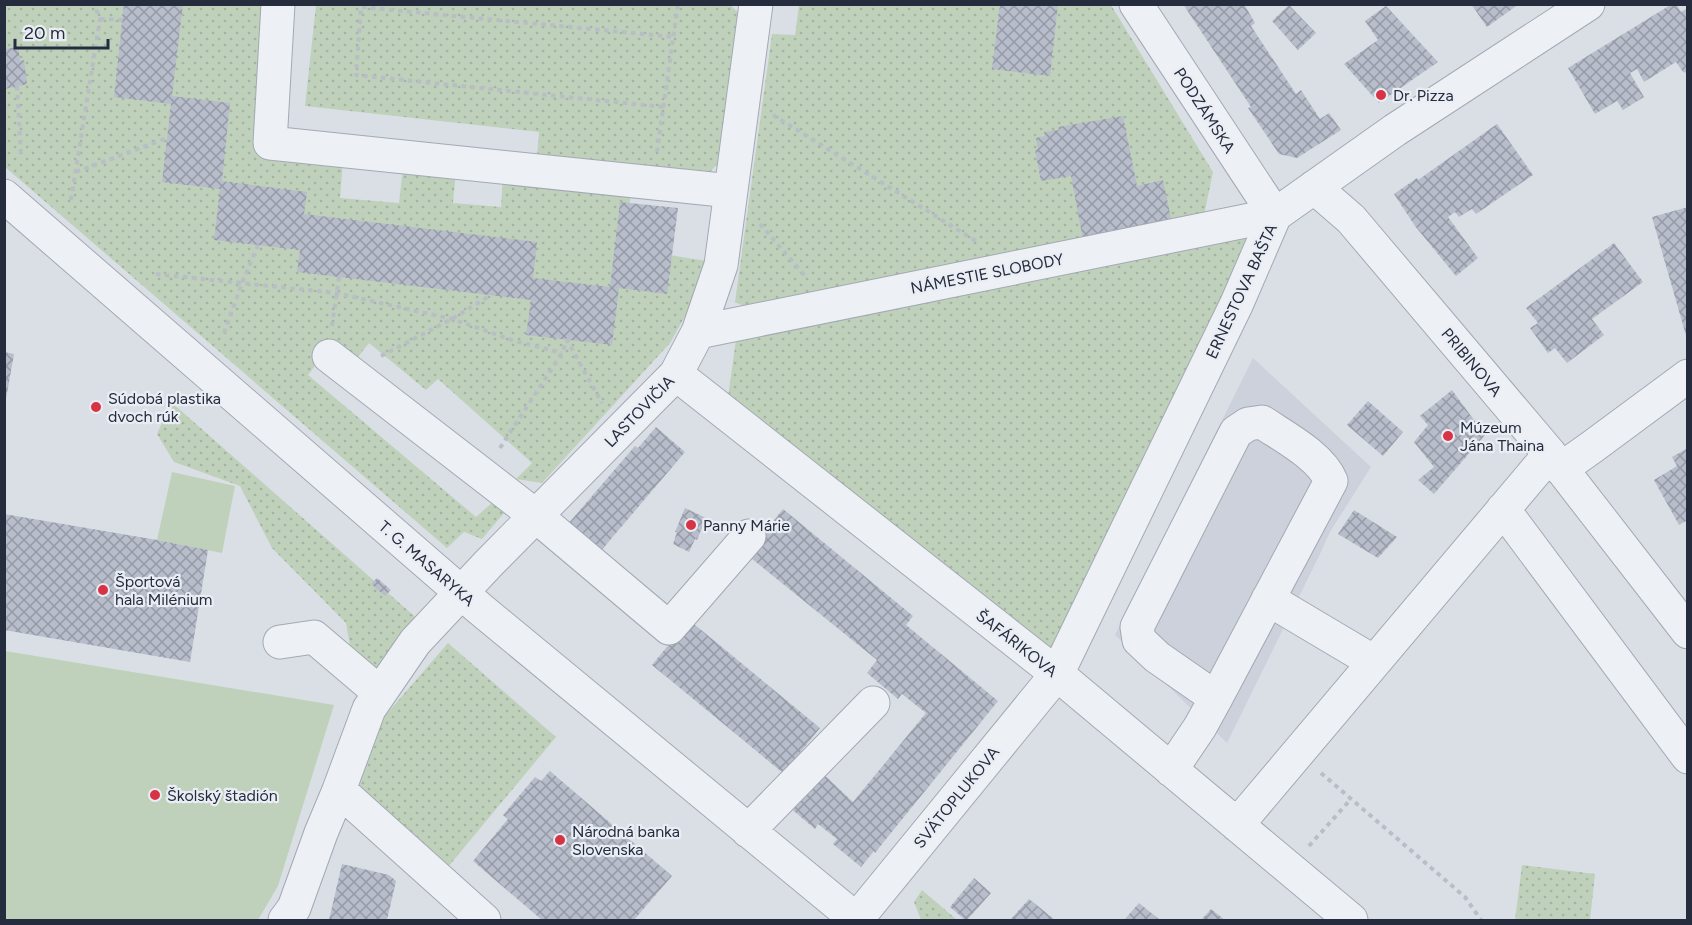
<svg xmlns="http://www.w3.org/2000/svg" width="1692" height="925" font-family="Figtree,sans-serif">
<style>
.built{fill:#ccd1dc}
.grass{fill:url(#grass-dots)}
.pitch{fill:#bfd1bb}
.building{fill:url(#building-cross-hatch)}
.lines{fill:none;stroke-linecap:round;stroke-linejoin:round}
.minor-casing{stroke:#a3a9b3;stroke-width:35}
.path{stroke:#b9bdc5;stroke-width:4;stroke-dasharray:4.5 4.5;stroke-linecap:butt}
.minor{stroke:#edf0f5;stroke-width:33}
.poi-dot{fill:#d83345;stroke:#eaeef4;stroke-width:2}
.labels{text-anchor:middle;stroke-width:4.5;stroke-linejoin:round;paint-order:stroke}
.poi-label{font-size:16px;fill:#242c3d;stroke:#eaeef4;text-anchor:start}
.street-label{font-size:16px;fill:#242c3d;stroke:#eaeef4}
</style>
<defs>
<pattern id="grass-dots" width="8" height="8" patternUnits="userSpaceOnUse" patternTransform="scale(1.5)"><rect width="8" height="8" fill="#bfd1bb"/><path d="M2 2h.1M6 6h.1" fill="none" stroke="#a4b4a2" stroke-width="1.8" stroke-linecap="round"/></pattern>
<pattern id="building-cross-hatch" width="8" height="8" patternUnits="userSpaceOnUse" patternTransform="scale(1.5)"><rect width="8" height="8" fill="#b7bdca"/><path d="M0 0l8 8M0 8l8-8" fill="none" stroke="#959aa5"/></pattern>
</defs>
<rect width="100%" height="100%" fill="#dadfe6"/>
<path class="built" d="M1253,358l118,109 -41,65 -11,24 -92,187 -112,-108z"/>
<path class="grass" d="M730,4l12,13 -14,136 -19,20 -172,-18 2,-23 -234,-26 11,-101z
M5,5h268l-10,143 80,13 -3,37 59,5 4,-36 53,5 -3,31 48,4 2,-30 128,15 -6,56 82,13 1,14 -38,68 -128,140 -26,-4 16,-16 -94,-84 -12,11 -57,-47 -11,14 -25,-15 -25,33 168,142 17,-15 11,11 -22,26 -18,-7 -17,16 -442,-381z
M799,5h312l102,167 -9,43 -452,95 -17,-8 37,-268 23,1z
M1275,215l-218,459 -330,-270 10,-71z
M171,402l250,220 -43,58 -27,-28 -5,-29 -74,-75 -32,-62 -66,-24 -17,-28z
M448,643l108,94 -108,130 -87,-74 -2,-17 18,-51z
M1522,865l73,9 -5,46h-75z
M922,890l35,30h-36l-7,-18z"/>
<path class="pitch" d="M172,472l63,14 -13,67 -65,-13z
M5,651l329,54 -56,181 -20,34h-253z"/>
<path class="building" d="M124,4h59l-11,92 58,7 -8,78 85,11 -3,22 233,28 -4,36 77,9 10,-85 58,6 -11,86 -48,-6 -7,57 -86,-10 5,-35 -234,-28 3,-22 -86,-10 6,-51 -58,-7 9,-78 -57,-7z
M1000,4h58l-8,72 -58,-7z
M1183,4h61l11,19 -4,3 45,68 5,-4 19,29 9,-6 12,17 -44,28 -18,-4 -31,-46 3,-1z
M1471,4h48l-32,23z
M1672,4h4l5,8 7,-4v65l-5,-1 -7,-10 -32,20 -7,-13 -7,4 14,24 -21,13 -6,-9 -22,13 -27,-46z
M1289,5l27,28 -18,17 -26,-29z
M1386,6l52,56 -59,41 -35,-39 34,-24 -13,-19z
M18,47l2,14 4,-1 3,24 -22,5 -1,-40z
M1123,116l14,70 26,-6 10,48 -89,17 -13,-69 -30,5 -6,-31 3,-1 -2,-11 9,-2 -1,-4 15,-2 -1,-3z
M1497,124l36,51 -57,39 -4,-5 -13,8 -4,-5 -7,5 30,41 -22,18 -41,-50 -21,-32 23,-16 1,2z
M1688,207v132h-1l-35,-122z
M1614,243l29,39 -51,37 12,16 -37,28 -12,-15 -7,5 -18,-25 8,-5 -12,-15z
M4,352l10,2 -8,45h-2z
M1452,390l33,45 -51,59 -16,-14 16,-13 -20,-25 14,-17 -8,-9z
M1368,401l35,31 -20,24 -36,-31z
M656,427l29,25 -91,107 -32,-28 73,-85 3,2z
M1688,448v72l-9,5 -25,-45 23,-14 -5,-9z
M685,508l21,10 -9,22 -2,-1 -6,13 -16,-8 4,-12h-2z
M783,509l130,107 -7,9 92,76 -120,148 -3,4 -1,-2 -13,16 -28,-23 4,-5 -19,-15 -3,5 -27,-23 30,-37 35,33 73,-89 -24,-19 -4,5 -31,-26 10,-13 -131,-106z
M1354,510l43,27 -19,21 -40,-24z
M4,514l153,26 51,10 -18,112 -186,-32z
M377,578l14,12 -6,6 -14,-12z
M689,620l131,108 -37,45 -131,-108z
M550,771l122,105 -38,44h-92l-69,-59 35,-42 -5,-4 32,-38 6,4z
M342,864l47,11 7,6 -9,39h-58z
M974,878l17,15 -24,27h-2l-15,-13z
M1029,899l15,12 11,9h-45z
M1139,903l21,17h-36z
M1211,909l14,11h-24z"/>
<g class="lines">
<defs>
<path id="minor" d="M278,4l-8,139 461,48
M1136,4l139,211
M1314,187l37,32 199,235 138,178
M4,196l475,412 378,312
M698,332l577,-117
M329,356l207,160 133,112 80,-92
M676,374l381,300 294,246
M1561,469l31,-22 96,-71
M1503,509l185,248
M1268,599l106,63
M280,642l34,-5 66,56
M1171,770l29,-43 16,-29 115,-217c-10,-25 -47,-44 -69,-59l-14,2 -12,8 -99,195 2,13 18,17 59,41
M1237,825l313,-371
M748,831l125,-128
M285,920l9,-12 27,-75 18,-43
M484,920l-145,-130 30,-81 46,-67 74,-79 187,-189 22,-42 23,-67 35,-261
M856,920l201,-246 180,-371 38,-88 120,-85 193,-126"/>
</defs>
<use href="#minor" class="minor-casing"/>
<path class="path" d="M100,19l23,1
M17,86l4,71
M663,107l-307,-32 5,-68 313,30
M773,115l206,128
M657,152l21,-148
M76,172l91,-34
M71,200l29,-181 -6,-15
M760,224l46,53
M156,274l180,19 116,26 63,22 47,12
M332,326l7,-49
M224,333l18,-50 16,-38
M381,356l71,-37 39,-24
M500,448l62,-95 5,-13 35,63
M1321,773l144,124 16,23
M1309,846l42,-47"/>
<use href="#minor" class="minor"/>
</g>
<g class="poi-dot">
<circle cx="1381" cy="95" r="6"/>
<circle cx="96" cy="407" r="6"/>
<circle cx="1448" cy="436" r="6"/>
<circle cx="691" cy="525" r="6"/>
<circle cx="103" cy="590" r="6"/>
<circle cx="155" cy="795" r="6"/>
<circle cx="560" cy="840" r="6"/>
</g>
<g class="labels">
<g class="poi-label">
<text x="1393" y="101">Dr. Pizza</text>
<text x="108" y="404">Súdobá plastika<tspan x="108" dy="18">dvoch rúk</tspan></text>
<text x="1460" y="433">Múzeum<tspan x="1460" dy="18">Jána Thaina</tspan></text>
<text x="703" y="531">Panny Márie</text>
<text x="115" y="587">Športová<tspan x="115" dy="18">hala Milénium</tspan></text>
<text x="167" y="801">Školský štadión</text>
<text x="572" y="837">Národná banka<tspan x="572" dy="18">Slovenska</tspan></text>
</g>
<g class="street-label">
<text transform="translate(1205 110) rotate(57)" y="6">PODZÁMSKA</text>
<text transform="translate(987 273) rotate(-11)" y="6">NÁMESTIE SLOBODY</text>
<text transform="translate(1241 291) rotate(-65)" y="6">ERNESTOVA BAŠTA</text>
<text transform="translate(1472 362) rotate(50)" y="6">PRIBINOVA</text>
<text transform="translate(639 411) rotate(-46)" y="6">LASTOVIČIA</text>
<text transform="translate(427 563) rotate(41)" y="6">T. G. MASARYKA</text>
<text transform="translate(1017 643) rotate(38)" y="6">ŠAFÁRIKOVA</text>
<text transform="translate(956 797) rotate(-51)" y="6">SVÄTOPLUKOVA</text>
</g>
</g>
<rect width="1692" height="925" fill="none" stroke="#242c3d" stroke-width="12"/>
<path d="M15 39v9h93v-9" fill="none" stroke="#242c3d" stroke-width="3"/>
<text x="24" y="39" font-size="18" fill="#242c3d" stroke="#eaeef4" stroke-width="4.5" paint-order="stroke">20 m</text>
</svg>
